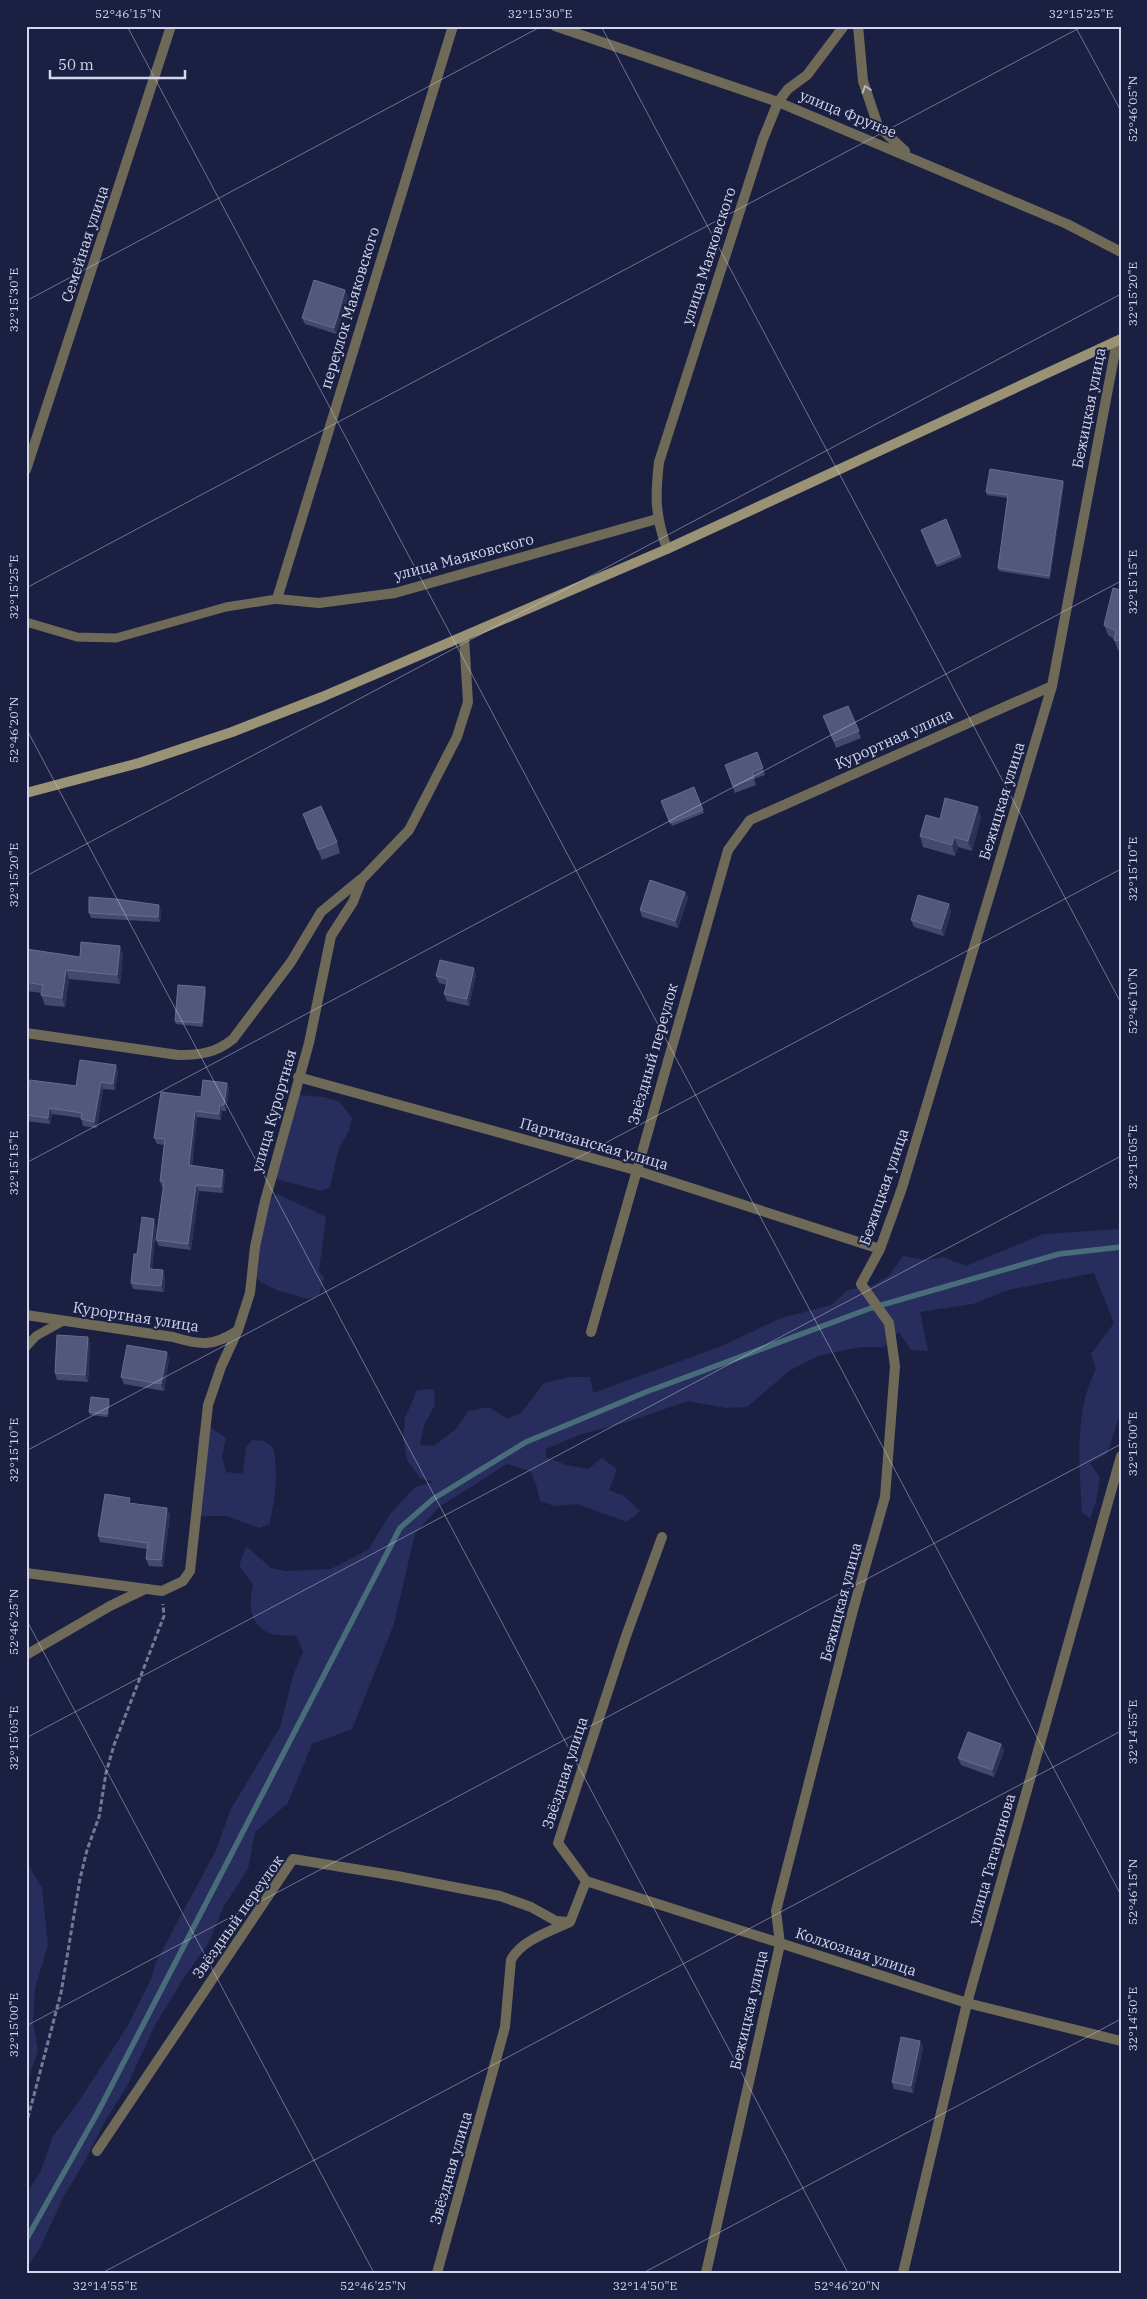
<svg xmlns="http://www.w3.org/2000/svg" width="1147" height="2299" font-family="'IBM Plex Serif',serif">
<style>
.green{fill:#272d5c}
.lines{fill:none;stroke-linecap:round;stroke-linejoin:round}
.stream{stroke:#496c7a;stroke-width:5.5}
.path{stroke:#737895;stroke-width:3;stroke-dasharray:5 2.5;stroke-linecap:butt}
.service{stroke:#6f6a58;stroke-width:9}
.minor{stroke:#6f6a58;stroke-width:10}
.tertiary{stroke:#6f6a58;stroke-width:10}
.secondary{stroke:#9a9274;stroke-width:10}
.wall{fill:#43496d}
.shaded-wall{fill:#2c3256}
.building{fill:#52587b;stroke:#666c8d}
.oneway{stroke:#b4b6c1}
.ticks{fill:none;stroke:#d2d7ee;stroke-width:1;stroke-opacity:0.45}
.labels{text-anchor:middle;stroke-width:4;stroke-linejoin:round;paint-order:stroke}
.street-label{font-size:15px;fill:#d2d7ee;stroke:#1b2042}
.neatline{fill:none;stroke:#d2d7ee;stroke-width:2}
.ticks-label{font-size:12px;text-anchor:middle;fill:#d2d7ee}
</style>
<rect width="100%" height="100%" fill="#1b2042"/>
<path class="green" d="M300,1095l24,2 16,5 12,16 -3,13 -10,17 -9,39 -8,4 -46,-12 12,-77z
M278,1194l48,23 -7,54 5,7 -5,17 -11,4 -29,-8 -19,-9 -12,-16 10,-61z
M1121,1229v172l-1,13 -13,40 -17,9 10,15 -4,24 -6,17 -8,-7c-3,-46 -8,-101 14,-143l-5,-15 23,-31 -20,-50 -86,17 -35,14 -53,8 8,39 -17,-1 -12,-18 -15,15h-23l-43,9 -29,15 -42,36 -21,1 -38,-7 -64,22 -45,12 -33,14v8l20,8 22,4 14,-11 15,11 -8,21 15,6 16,15 -13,11 -50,-18 -23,2 -14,-5 -4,-17 -6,-13 -23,-7 -68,43 -24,27 -21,90 -42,105 -40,15 -24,59 -33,29 -7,37 -24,37 -16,38 -25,35 -28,46 -28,61 -23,37 -20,40 -19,31 -26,56 -13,19v-76l14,-20 13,-37 24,-32 50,-77 25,-50 3,-13 61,-114 15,-41 49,-82 13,-51 10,-25 -7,-15c-8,-1 -21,0 -27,-3 -21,-10 -20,-30 -16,-48l-14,-19 7,-20 25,22 15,3 45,-2 37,-19 22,-36 25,-27 19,-5 -14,-4 -13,-18 -4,-21 2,-21 12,-28 17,-1 1,16 -11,20 -4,20 14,1 22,-17 12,-18 21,-4 18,12 14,-6 23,-30 26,-6h20l3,16 129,-47 59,-28 50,-13 17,-15 25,-5 16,-9 14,-20 22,4 18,-3 23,9 77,-32z
M210,1427l16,11 -4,19 4,15 17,2 3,-26 6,-8 12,1 9,6c6,27 2,49 -3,77l-11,4 -32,-12h-25l-8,-10 5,-71z
M29,1866l13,22 6,57 -13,43 -2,34 5,29 -12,34v-218z"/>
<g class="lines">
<path class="stream" d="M26,2240l72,-128 302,-584 33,-29 93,-57 120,-50 225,-84 188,-54 62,-7"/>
<path class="path" d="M26,2125l35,-132 19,-114 7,-29 12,-33 7,-44 8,-28 50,-129 -1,-12"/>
<path class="service" d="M26,622l51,15 39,1 110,-31 51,-8
M26,1347l10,-11 27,-15"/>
<path class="minor" d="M453,26l-176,573 42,4 76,-10 262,-74
M26,470l145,-444
M26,1033l152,22c22,0 38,-2 55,-16l58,-77 30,-50 40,-33
M298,1077l337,93 245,79
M26,1315l147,22c27,8 40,10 64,-6
M591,1332l137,-482 22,-30 302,-134
M26,1573l136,18 21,-10 7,-10 18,-166 13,-38 17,-37 12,-37 5,-46 10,-46 44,-158 22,-107 22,-34 9,-23 47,-49 48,-93 11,-35 -4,-65
M26,1655l84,-49 33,-16
M586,1881l381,122 154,38
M97,2151l196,-292 104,17 103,20 31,11 25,14 13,1
M437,2273l68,-246 6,-67c10,-20 40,-29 59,-38l16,-41 -28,-38 68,-207 36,-99
M706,2273l74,-329 -4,-33 77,-301 32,-113 10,-131 -6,-43 -28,-39 19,-35 22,-61 150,-502 65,-345
M903,2273l64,-270 154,-547"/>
<path class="tertiary" d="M555,26l223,76 289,122 54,28
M858,26l5,55 15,45 27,25
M667,549c-12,-34 -12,-52 -8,-87l104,-323 15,-37 10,-13 19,-14 37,-49"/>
<path class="secondary" d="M26,793l113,-30 93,-31 90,-35 345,-148 454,-210"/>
</g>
<path class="wall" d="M345,290l3,7 -12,37 -31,-10 -3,-6z
M1063,481l1,3 -14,95 -51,-8 -1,-3 10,-70 -21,-3 -1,-3z
M921,530l39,24 2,3 -25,10z
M1121,590v61l-3,-1 -4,-10v-1l-6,-4 -4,-10z
M848,706l13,32 -25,10 -10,-25z
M757,752l8,23 -11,4 2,6 -21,8 -10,-28z
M694,787l10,26 -32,13 -11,-25z
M303,814l34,28 3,11 -18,7z
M981,817l-9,34 -14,-4 -3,9 -32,-9 -3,-11 20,-17z
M685,892l3,6 -10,30 -36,-11 -2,-7z
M161,911l-1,11 -69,-4 -2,-5z
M951,911l-7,25 -30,-9 -3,-7z
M26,949l54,8 43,-2 -3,29 -51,-5 -4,28 -20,-2 -4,-10 1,-2 -16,-2z
M476,974l-7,32 -22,-5 -3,-7 3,-9 -8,-2 -3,-7z
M206,991l-3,36 -27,-3 -1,-3z
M116,1065l2,6 -3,19 -12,-1 -6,39 -14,-2 -2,-8 -29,-4 -2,10 -24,-3v-31l50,-4z
M227,1083l2,6 -3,22h-4l-1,9 -24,-3 -5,49 31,4 2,7 -2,16 -24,-2 -8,59 -32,-4 -3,-6 7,-53h-1l-2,-6 4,-36 -7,-1 -3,-6 47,-41z
M156,1225l-4,44 11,1 2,7 -1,15 -31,-3 -2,-6 6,-29z
M88,1337l2,7 -2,38 -31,-2 -2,-7z
M169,1359l-5,32 -40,-7 -3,-7z
M110,1403l-2,14 -18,-2 -1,-3z
M132,1503l38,11 -7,53 -14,-1 -3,-7 1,-10 -47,-7 -2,-6z
M1001,1744l3,7 -10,26 -33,-12 -3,-7z
M920,2041l3,7 -10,45 -19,-4 -2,-7z"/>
<path class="shaded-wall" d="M345,290l3,7 -12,37 -2,-6z
M1063,481l1,3 -14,95 -1,-3z
M978,807l3,10 -9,34 -4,-10z
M954,837l4,10 -3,9 -3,-11z
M685,892l3,6 -10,30 -3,-7z
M949,904l2,7 -7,25 -3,-7z
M159,905l2,6 -1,11 -2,-5z
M120,946l3,9 -3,29 -3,-9z
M474,968l2,6 -7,32 -2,-7z
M66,970l3,9 -4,28 -3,-9z
M205,987l1,4 -3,36 -1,-4z
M116,1065l2,6 -3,19 -2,-6z
M101,1082l2,7 -6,39 -3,-6z
M227,1083l2,6 -3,22 -2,-6z
M220,1105l2,6 -1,9 -2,-6z
M49,1108l3,6 -2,10 -2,-6z
M195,1111l2,6 -6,54 -2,-6z
M223,1170l2,7 -2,16 -2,-6z
M196,1185l3,6 -8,59 -3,-6z
M154,1219l2,6 -5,50 -2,-6z
M163,1270l2,7 -1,15 -3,-6z
M88,1337l2,7 -2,38 -3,-7z
M167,1352l2,7 -5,32 -3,-7z
M109,1399l1,4 -2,14 -1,-3z
M167,1508l3,6 -7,53 -2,-7z
M1001,1744l3,7 -10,26 -2,-7z
M920,2041l3,7 -10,45 -2,-7z"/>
<path class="building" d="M314,280l31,10 -11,38 -32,-10z
M990,469l73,12 -14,95 -51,-8 10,-73 -22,-3z
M946,519l14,35 -24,10 -15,-34z
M1113,588l8,2v51l-7,-1 2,-9 -12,-6z
M848,706l11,25 -25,10 -11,-25z
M757,752l6,16 -11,4 2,6 -21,8 -8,-21z
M694,787l9,23 -33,13 -9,-22z
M945,798l33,9 -10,34 -14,-4 -2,8 -32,-9 6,-21 14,4z
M321,806l16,36 -19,8 -15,-36z
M650,880l35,12 -10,29 -35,-11z
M918,895l31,9 -8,25 -30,-9z
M89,897l27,2 43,6 -1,12 -69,-4z
M81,942l39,4 -3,29 -51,-5 -4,28 -21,-3 2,-10 -17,-3v-33l54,8z
M440,960l34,8 -7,31 -23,-5 4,-15 -12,-3z
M178,985l27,2 -3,36 -27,-2z
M80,1060l36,5 -3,19 -12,-2 -7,40 -13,-3 1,-6 -33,-5 -1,10 -22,-3v-25h2l2,-10 46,6z
M203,1080l24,3 -3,22h-4l-1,9 -24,-3 -6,54 34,5 -2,17 -25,-2 -8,59 -32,-4 8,-58 -4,-1 5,-42 -11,-1 7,-46 40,5z
M142,1217l12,2 -5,50 14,1 -2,16 -30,-3 3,-29h3z
M57,1335l31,2 -3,38 -30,-2z
M127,1345l40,7 -6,32 -40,-7z
M91,1397l18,2 -2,15 -18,-2z
M105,1494l25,4 -1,5 38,5 -6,52 -15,-1 2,-16 -50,-7z
M968,1732l33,12 -9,26 -34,-12z
M901,2037l19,4 -9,45 -19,-4z"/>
<defs><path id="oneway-chevron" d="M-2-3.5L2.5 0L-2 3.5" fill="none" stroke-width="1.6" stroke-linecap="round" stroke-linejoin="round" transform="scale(1.25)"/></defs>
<use class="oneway" href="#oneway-chevron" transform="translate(866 89) rotate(-108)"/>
<path class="ticks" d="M127,26l994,1869M601,26l520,977M1075,26l46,85M26,301l516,-275M26,588l1057,-562M26,728l822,1545M26,876l1095,-582M26,1163l1095,-582M26,1451l1095,-582M26,1619l348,654M26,1738l1095,-582M26,2026l1095,-582M102,2273l1019,-542M643,2273l478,-254"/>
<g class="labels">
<g class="street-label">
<text transform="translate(848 114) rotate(22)" y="5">улица Фрунзе</text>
<text transform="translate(85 244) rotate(-72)" y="5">Семейная улица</text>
<text transform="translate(709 256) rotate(-72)" y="5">улица Маяковского</text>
<text transform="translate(350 308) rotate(-73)" y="5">переулок Маяковского</text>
<text transform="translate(1089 408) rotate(-79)" y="5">Бежицкая улица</text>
<text transform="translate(464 557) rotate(-15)" y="5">улица Маяковского</text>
<text transform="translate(894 739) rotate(-24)" y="5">Курортная улица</text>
<text transform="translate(1002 801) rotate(-73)" y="5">Бежицкая улица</text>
<text transform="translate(653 1054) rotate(-74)" y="5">Звёздный переулок</text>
<text transform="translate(274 1111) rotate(-74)" y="5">улица Курортная</text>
<text transform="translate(594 1144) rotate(16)" y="5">Партизанская улица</text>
<text transform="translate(884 1187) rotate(-71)" y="5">Бежицкая улица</text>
<text transform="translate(136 1317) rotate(9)" y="5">Курортная улица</text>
<text transform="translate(841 1602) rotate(-75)" y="5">Бежицкая улица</text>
<text transform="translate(565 1773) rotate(-72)" y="5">Звёздная улица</text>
<text transform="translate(992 1859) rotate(-74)" y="5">улица Татаринова</text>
<text transform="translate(238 1917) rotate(-55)" y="5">Звёздный переулок</text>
<text transform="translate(856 1952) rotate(18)" y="5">Колхозная улица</text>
<text transform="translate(749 2010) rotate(-77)" y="5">Бежицкая улица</text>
<text transform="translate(451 2168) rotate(-74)" y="5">Звёздная улица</text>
</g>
</g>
<rect width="1147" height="2299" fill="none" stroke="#1b2042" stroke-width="55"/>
<path d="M50 70v8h135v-8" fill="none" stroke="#d2d7ee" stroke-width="2.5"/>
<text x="58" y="70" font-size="15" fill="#d2d7ee" stroke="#1b2042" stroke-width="4" paint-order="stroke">50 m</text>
<rect x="28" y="28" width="1092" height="2244" class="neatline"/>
<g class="ticks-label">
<text x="128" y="18">52°46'15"N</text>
<text x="540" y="18">32°15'30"E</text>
<text x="1081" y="18">32°15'25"E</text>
<text transform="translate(1133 109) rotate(-90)" y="4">52°46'05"N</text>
<text transform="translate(1133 294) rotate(-90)" y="4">32°15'20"E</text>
<text transform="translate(14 300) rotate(-90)" y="4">32°15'30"E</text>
<text transform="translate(1133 582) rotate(-90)" y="4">32°15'15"E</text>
<text transform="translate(14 587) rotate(-90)" y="4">32°15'25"E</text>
<text transform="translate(14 730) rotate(-90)" y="4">52°46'20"N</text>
<text transform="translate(1133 869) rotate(-90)" y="4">32°15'10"E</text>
<text transform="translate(14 875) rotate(-90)" y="4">32°15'20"E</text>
<text transform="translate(1133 1001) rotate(-90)" y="4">52°46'10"N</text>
<text transform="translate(1133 1157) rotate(-90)" y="4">32°15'05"E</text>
<text transform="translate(14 1163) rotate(-90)" y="4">32°15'15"E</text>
<text transform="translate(1133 1444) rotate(-90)" y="4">32°15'00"E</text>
<text transform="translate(14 1450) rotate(-90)" y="4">32°15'10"E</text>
<text transform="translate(14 1622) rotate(-90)" y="4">52°46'25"N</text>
<text transform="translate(1133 1732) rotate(-90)" y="4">32°14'55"E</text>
<text transform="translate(14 1738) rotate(-90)" y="4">32°15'05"E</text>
<text transform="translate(1133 1892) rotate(-90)" y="4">52°46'15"N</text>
<text transform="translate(1133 2019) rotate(-90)" y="4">32°14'50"E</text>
<text transform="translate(14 2025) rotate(-90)" y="4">32°15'00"E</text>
<text x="105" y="2290">32°14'55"E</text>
<text x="373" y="2290">52°46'25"N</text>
<text x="645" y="2290">32°14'50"E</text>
<text x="847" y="2290">52°46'20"N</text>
</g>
</svg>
